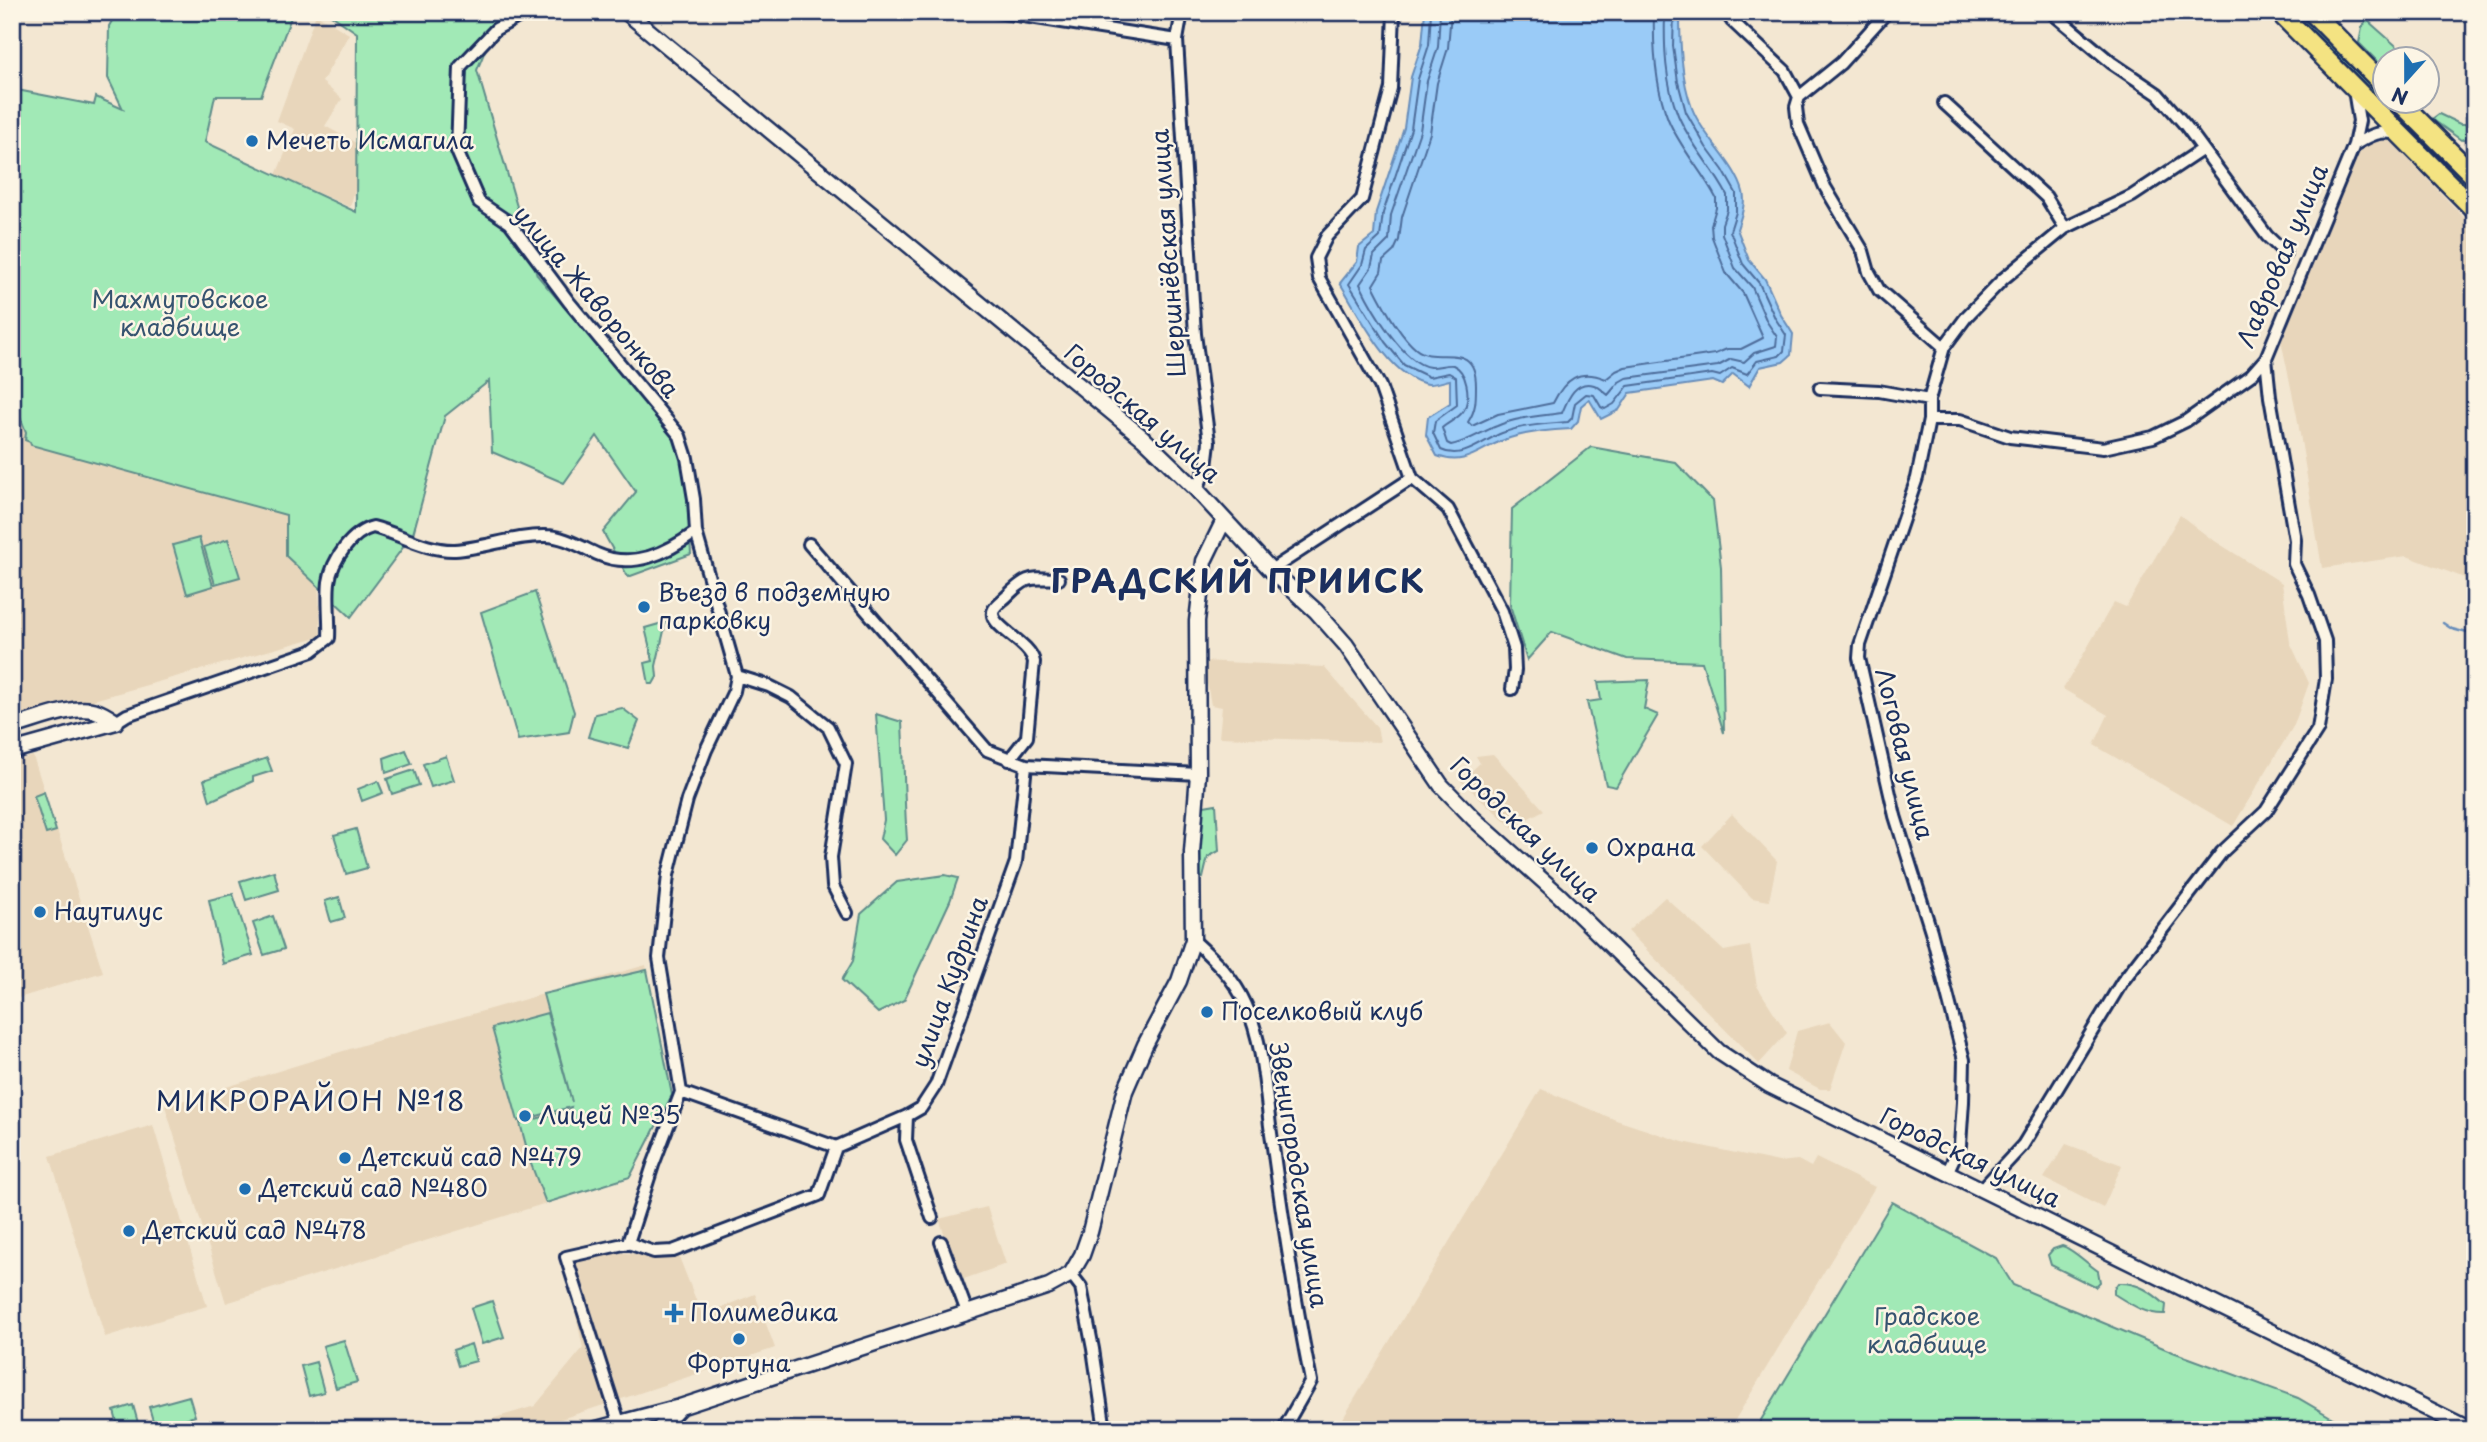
<svg xmlns="http://www.w3.org/2000/svg" width="2487" height="1442" font-family="'Playpen Sans',sans-serif">
<style>
.built{fill:#e8d6bb}
.green{fill:#a1e9b6;stroke:#5e8c8a;stroke-width:2}
.water{fill:#9acbf7;stroke:#678dba;stroke-width:2}
.lines{fill:none;stroke-linecap:round;stroke-linejoin:round}
.shore{stroke:#4e6d9b;stroke-width:2}
.stream{stroke:#678dba;stroke-width:2.5}
.minor-casing{stroke:#1b2f5e;stroke-width:16}
.tertiary-casing{stroke:#1b2f5e;stroke-width:19}
.primary-casing{stroke:#1b2f5e;stroke-width:23}
.minor{stroke:#fcf5e5;stroke-width:10}
.tertiary{stroke:#fcf5e5;stroke-width:14}
.primary{stroke:#f4e382;stroke-width:18}
.poi-dot{fill:#1f6fb2;stroke:#fcf5e5;stroke-width:2.5}
.labels{text-anchor:middle;stroke-width:5;stroke-linejoin:round;paint-order:stroke}
.poi-label{font-size:24px;fill:#1b2f5e;stroke:#fcf5e5;text-anchor:start}
.street-label{font-size:24px;fill:#1b2f5e;stroke:#fcf5e5}
.park-label{font-size:24px;fill:#365470;stroke:#fcf5e5}
.quarter-label{font-size:28px;letter-spacing:2px;fill:#1b2f5e;stroke:#fcf5e5}
.district-label{font-size:32px;font-weight:bold;letter-spacing:2px;fill:#1b2f5e;stroke:#fcf5e5}
</style>
<rect width="100%" height="100%" fill="#f3e7d2"/>
<filter id="ink" filterUnits="userSpaceOnUse"><feTurbulence type="fractalNoise" baseFrequency=".0143" numOctaves="2"/><feDisplacementMap in="SourceGraphic" scale="14" xChannelSelector="R" yChannelSelector="G"/><feConvolveMatrix kernelMatrix="1 2 1 2 8 2 1 2 1" color-interpolation-filters="sRGB"/></filter>
<g filter="url(#ink)">
<path class="built" d="M316,14l33,20 -27,48 20,17 -17,27 42,23 -17,58 -74,-32 19,-46 -18,-8z
M2381,137l8,2 86,90v353l-68,-26 -85,12 -25,-152 -16,-76 73,-185z
M12,396l19,49 284,78 6,113 -309,87z
M2180,515l30,23 72,45 8,59 19,41 -15,42 -61,101 -139,-81 14,-30 -45,-26 51,-87 12,5z
M1203,661l121,6 53,60 3,15 -161,-5 3,-30 -11,-2z
M1493,754l51,56 -32,17 -51,-46 19,-18 -4,-7z
M33,756l70,216 -91,28v-238z
M1732,814l45,47 -8,40 -17,-3 -50,-52z
M1665,897l59,54 26,-5 7,40 30,47 -28,31 -131,-133z
M646,965l26,130 -42,82 -404,126 -61,-197 201,-62z
M1830,1022l16,20 -16,47h-10l-34,-18 11,-40z
M1541,1089l75,31 67,22 96,20 19,-2 13,7 5,-9 59,29 -146,243h-393z
M153,1125l54,181 -102,31 -55,-181z
M2066,1144l56,21 -19,43 -59,-30z
M987,1207l19,57 -45,16 -22,-61z
M612,1252l67,5 23,58 53,-21 20,54 -247,82h-73l80,-24 48,-58 -18,-84z"/>
<path class="green" d="M117,12h176l-32,84h-46l-10,46 151,70 1,-179 -30,-21h174l-24,58 60,205 147,172 7,107 -63,23 -25,-45 33,-40 -39,-56 -33,47 -72,-31 -3,-71 -44,35 -32,118 -62,83 -65,-61v-41l-255,-70 -1,-3 -5,-2 1,-8 -14,-36v-307l82,16 2,-8 27,12 -15,-31 1,-52z
M2295,12h11l79,82 1,8h7l82,83v12z
M2367,20l44,39 -25,1 -1,9 -26,-26 3,-15z
M2439,114l21,10h15v19l-8,-5 -6,2 -29,-21z
M1591,447l84,15 38,39 8,66 3,166 -22,-71 -75,-3 -75,-27 -25,28 -17,-55 2,-96z
M199,538l14,48 -26,8 -14,-49z
M228,539l12,38 -25,7 -11,-37z
M535,592l39,120 -5,20 -51,8 -37,-128z
M666,622l-10,44 1,11 -4,7h-4l-4,-21 8,-2 -8,-33z
M1649,680l-5,29 14,6 -42,72 -10,-2 -19,-83 14,-2 -3,-18z
M622,708l17,13 -11,27 -40,-11 7,-23z
M876,714l26,8c2,39 2,78 5,118l-12,15 -15,-16 4,-19z
M406,750l6,14 -26,9 -2,-15z
M446,756l8,24 -23,7 -8,-23z
M267,758l5,13 -19,6v4l-43,20 -6,-21z
M414,770l5,15 -27,9 -5,-15z
M378,781l5,12 -21,8 -4,-12z
M44,792l12,39 -10,3 -12,-38z
M1216,804l3,47 -11,6 -5,21 -7,-2 2,-69z
M356,829l11,39 -21,6 -12,-39z
M274,871l5,19 -33,10 -6,-19z
M945,875l13,3 -8,23 -46,99 -26,13 -36,-33 11,-19 8,-47 36,-32z
M233,894l20,61 -30,9 -14,-64z
M339,897l6,21 -14,4 -6,-21z
M273,916l11,33 -20,6 -11,-32z
M647,970l25,125 -42,82 -84,26 -15,-39 -11,-41 50,-13 1,-3 -53,14 -26,-93 55,-15 25,89 -29,-108z
M1892,1202l104,56 17,27 160,67 125,46 55,32h-598z
M2062,1246c10,2 25,18 36,25l2,11 -5,5 -44,-22 -3,-10 5,-6z
M2118,1283c20,-1 33,9 48,22l-1,9c-19,1 -35,-10 -51,-20v-5z
M492,1301l12,36 -22,7 -11,-36z
M344,1340l13,42 -21,6 -13,-42z
M471,1344l5,17 -18,5 -5,-16z
M316,1362l8,30 -15,4 -8,-30z
M189,1396l6,20 -40,12 -6,-21z
M133,1405l7,25h-21l-5,-19z"/>
<path class="water" d="M1425,12h255c0,32 1,66 12,96 11,29 44,56 51,84 3,12 -2,25 -6,37l12,31 16,19 16,36 12,19 -2,21 -8,7 -23,5 -11,19 -16,-12 -11,11 -9,-4 -83,12 -11,17 -18,9 -12,-20 -8,7 -3,15 -7,8c-22,1 -46,3 -67,11 -25,9 -38,27 -67,16l-11,-21 2,-18 22,-14v-23c-6,1 -15,5 -22,4 -39,-6 -69,-70 -88,-101l17,-21 2,-15 15,-12 2,-23 28,-84 7,-51 11,-33z"/>
<g class="lines">
<path class="shore" d="M1431,12l-2,33 -11,34 -7,50 -28,84 -3,24 -14,13 -4,15 -13,19 36,58 19,23 25,12 20,-4 7,4 1,28 -22,16 -2,12 8,17c22,11 42,-10 61,-17 21,-8 44,-9 66,-11l4,-4 3,-15 11,-9 8,1 7,12 4,2 9,-5 14,-18 84,-12 8,2 12,-8 15,6 10,-13 22,-5 5,-5 2,-16 -11,-17 -16,-35 -16,-19 -13,-33 6,-19v-19l-13,-23 -17,-23 -20,-35 -8,-30 -5,-36 1,-34
M1440,12l-2,35 -11,34 -7,50 -29,84 -2,25 -15,15 -3,13 -11,16c11,23 43,80 70,83 7,1 15,-3 23,-2 14,6 18,31 11,45 -4,8 -16,12 -22,18l5,15 4,2c17,-3 30,-13 46,-19 20,-9 44,-10 65,-13 5,-12 13,-34 32,-28 6,2 10,7 14,10l11,-13 7,-4 92,-12 13,-7 13,3 10,-9 22,-7 1,-9 -10,-15 -15,-35 -17,-19 -13,-34v-10l5,-14v-15c-14,-27 -37,-51 -49,-80 -13,-32 -14,-69 -13,-103
M1451,12l-3,36 -11,35 -7,50 -28,84 -3,23 -5,11 -11,10 -2,11 -8,13c9,18 27,51 43,64 20,17 60,-12 60,37 0,14 0,24 -8,36l4,4 26,-12 55,-11c12,-24 26,-35 53,-24l10,-8 9,-4 90,-13 12,-5h14l22,-11 -20,-45 -17,-20 -14,-36 -1,-12 5,-17v-10c-14,-27 -36,-50 -48,-79 -13,-33 -15,-71 -14,-107"/>
<path class="stream" d="M2443,623l9,6 23,6"/>
<defs>
<path id="minor" d="M527,12l-31,17 -36,38 -3,84 22,51 31,21 59,79 111,134 7,22 7,41 2,33 41,144 -3,15 -28,59 -19,50 -19,75 -9,83 22,134 -28,73 -25,78 -62,14 53,165
M997,12l180,28
M1182,12l-5,28 18,294 14,108 -3,25 -9,23
M1394,12l-3,76 -29,111 -35,37 -11,22 3,20 61,108 32,92 36,31 54,102 12,37 1,22 -3,19
M1726,12l6,9 53,50 14,26
M1887,12l-46,51 -42,34 -3,10 2,17 27,63 38,64 6,21 10,18 65,57
M2051,12l61,51 46,31 28,32 81,110 18,17
M2354,90l5,31 -5,24c15,-9 28,-17 45,-10
M1944,103l102,94 19,31
M1820,388l59,3 50,9
M1929,420h31l50,17 93,11 50,-11 33,-16 65,-46 15,-17 88,-213
M809,544l178,206 39,15 -10,97 -80,223 -15,23 -14,8 -1,24 26,78
M1271,570l141,-92
M737,676l32,10 22,11 37,30 18,37 -15,93 2,29 14,27
M116,722l11,-7 185,-64 17,-13c1,-18 -2,-38 0,-56 3,-22 23,-50 44,-55 27,7 53,24 82,23 30,-2 61,-15 91,-14 17,0 35,11 51,18 36,16 70,-1 99,-22
M1009,760l18,-23 7,-75c-4,-21 -49,-37 -40,-53 3,-5 9,-9 12,-12 22,-22 23,-19 53,-18
M1026,765l172,9
M1193,940c22,20 41,38 53,65 19,42 19,91 26,135 11,81 23,162 39,241l-28,49
M681,1092l155,55
M1947,1173l13,-28 3,-43 1,-42 -33,-129 -36,-115 -36,-158 1,-13 57,-167 12,-58v-20l15,-53 23,-31 36,-37 62,-51 67,-32 71,-47
M1982,1189l41,-44 99,-163 100,-130 44,-41 52,-82 8,-50 -1,-38 -16,-46 -15,-31 1,-24 -25,-143 -4,-39
M941,1242l26,70
M628,1243l26,9 19,-1 146,-56 17,-48 71,-31
M1071,1274l10,13 12,62 12,81"/>
<path id="tertiary" d="M626,12l517,426 54,52 74,80 45,41 30,34 95,140 33,34 85,76 160,157 50,33 702,345
M12,727c23,-6 61,-23 84,-16 7,2 14,7 20,11
M12,751l104,-29
M593,1430l87,-23 369,-121 22,-12 11,-19 8,-23 35,-141 20,-46 34,-64 14,-41 -1,-88 6,-78 -1,-153 7,-60 20,-41
M658,1430l22,-23"/>
<path id="primary" d="M2279,12l196,198
M2312,12l74,75
M2400,102l75,75"/>
</defs>
<use href="#minor" class="minor-casing"/>
<use href="#tertiary" class="tertiary-casing"/>
<use href="#primary" class="primary-casing"/>
<use href="#minor" class="minor"/>
<use href="#tertiary" class="tertiary"/>
<use href="#primary" class="primary"/>
</g>
</g>
<g class="poi-dot">
<circle cx="252" cy="141" r="7"/>
<circle cx="644" cy="607" r="7"/>
<circle cx="1592" cy="848" r="7"/>
<circle cx="40" cy="912" r="7"/>
<circle cx="1207" cy="1012" r="7"/>
<circle cx="525" cy="1116" r="7"/>
<circle cx="345" cy="1158" r="7"/>
<circle cx="245" cy="1189" r="7"/>
<circle cx="129" cy="1231" r="7"/>
<path d="M670.5 1302.5h7v7h7v7h-7v7h-7v-7h-7v-7h7z"/>
<circle cx="739" cy="1339" r="7"/>
</g>
<g class="labels">
<g class="poi-label">
<text x="266" y="149">Мечеть Исмагила</text>
<text x="658" y="601">Въезд в подземную<tspan x="658" dy="28">парковку</tspan></text>
<text x="1606" y="856">Охрана</text>
<text x="54" y="920">Наутилус</text>
<text x="1221" y="1020">Поселковый клуб</text>
<text x="539" y="1124">Лицей №35</text>
<text x="359" y="1166">Детский сад №479</text>
<text x="259" y="1197">Детский сад №480</text>
<text x="143" y="1239">Детский сад №478</text>
<text x="690" y="1321">Полимедика</text>
<text x="739" y="1372" text-anchor="middle">Фортуна</text>
</g>
<g class="street-label">
<text transform="translate(1169 253) rotate(-94)" y="8">Шершнёвская улица</text>
<text transform="translate(2283 256) rotate(-67)" y="8">Лавровая улица</text>
<text transform="translate(596 302) rotate(50)" y="8">улица Жаворонкова</text>
<text transform="translate(1142 414) rotate(41)" y="8">Городская улица</text>
<text transform="translate(1904 754) rotate(76)" y="8">Логовая улица</text>
<text transform="translate(1525 830) rotate(44)" y="8">Городская улица</text>
<text transform="translate(950 982) rotate(-70)" y="8">улица Кудрина</text>
<text transform="translate(1970 1158) rotate(26)" y="8">Городская улица</text>
<text transform="translate(1298 1175) rotate(81)" y="8">Звенигородская улица</text>
</g>
<g class="park-label">
<text x="180" y="308">Махмутовское<tspan x="180" dy="28">кладбище</tspan></text>
<text x="1927" y="1325">Градское<tspan x="1927" dy="28">кладбище</tspan></text>
</g>
<g class="quarter-label">
<text x="311" y="1111">МИКРОРАЙОН №18</text>
</g>
<g class="district-label">
<text x="1238" y="593">ГРАДСКИЙ ПРИИСК</text>
</g>
</g>
<rect width="2487" height="1442" fill="none" stroke="#fcf5e5" stroke-width="42"/>
<rect x="21" y="21" width="2445" height="1400" fill="none" stroke="#1b2f5e" stroke-width="2.5" filter="url(#ink)"/>
<g transform="translate(2406 80) rotate(201)"><circle r="33" fill="#fcf5e5" stroke="#a2a6af" stroke-width="2"/>
<path d="M0-5L12 26L0 18L-12 26Z" fill="#1f6fb2"/>
<text y="-10" font-size="19" font-weight="bold" text-anchor="middle" fill="#1b2f5e">N</text>
</g>
</svg>
